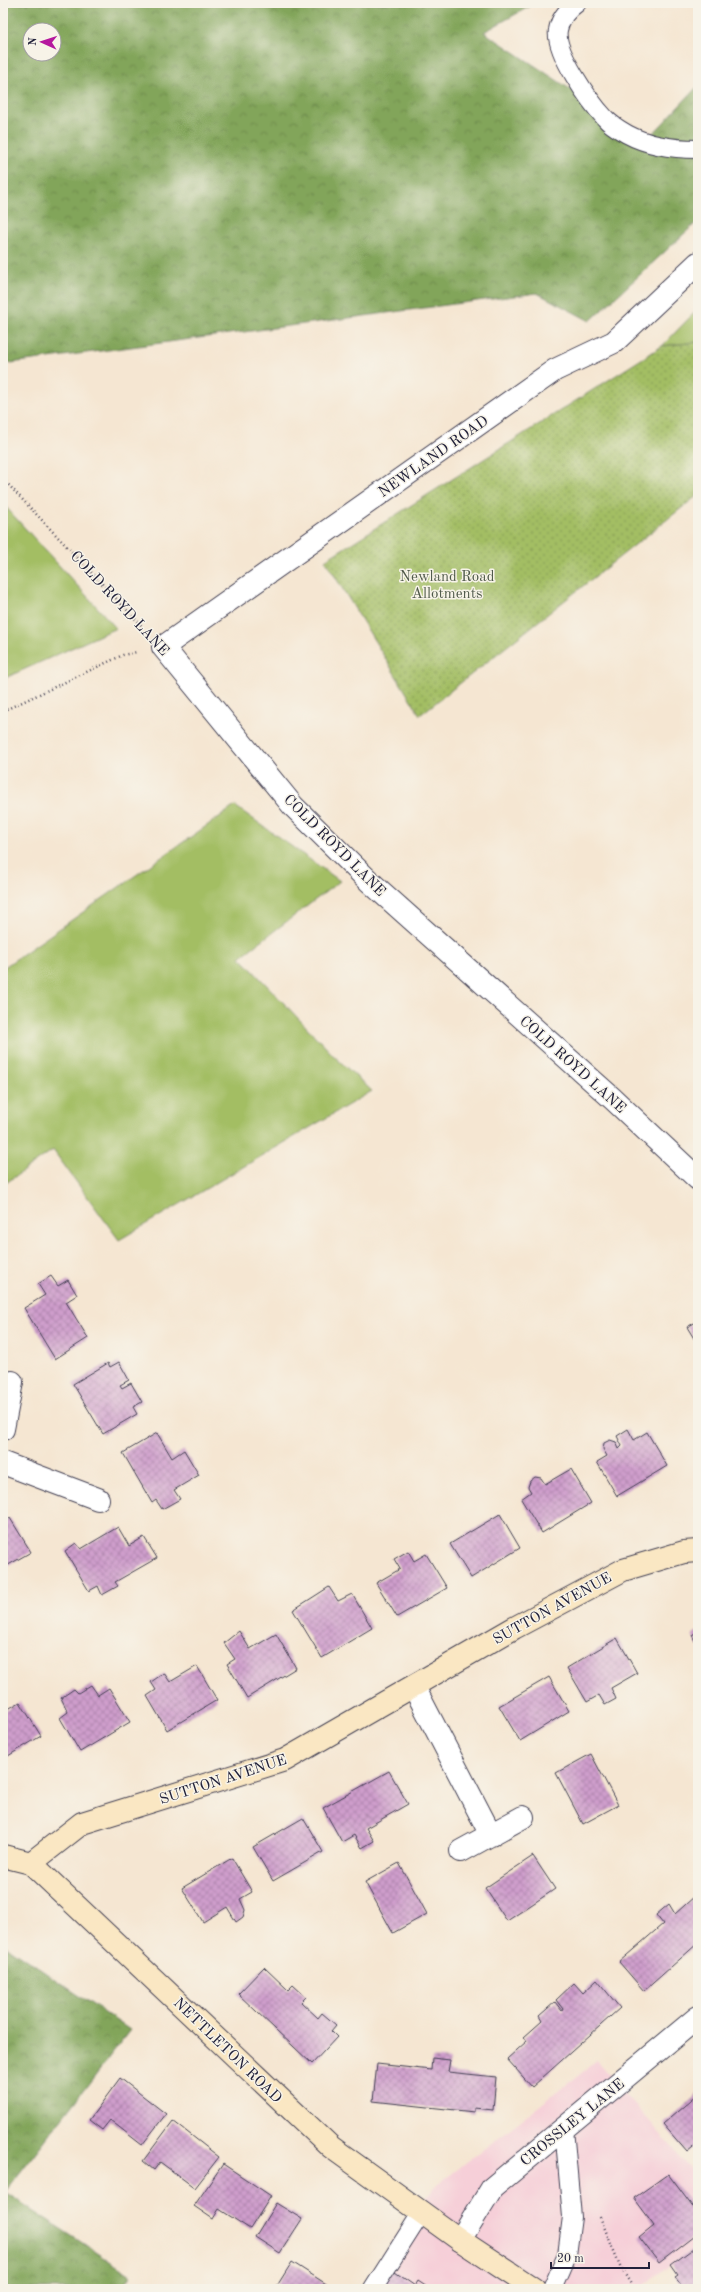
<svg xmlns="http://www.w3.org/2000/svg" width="701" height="2292" font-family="'Old Standard TT',serif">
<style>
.built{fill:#f6cfd8}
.grass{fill:#a3be64;stroke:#627050}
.forest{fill:url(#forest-crowns);stroke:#52644a;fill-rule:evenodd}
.garden{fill:url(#garden-dots);stroke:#627050}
.building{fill:url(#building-cross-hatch)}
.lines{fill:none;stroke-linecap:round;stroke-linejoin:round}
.lane-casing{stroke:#423f52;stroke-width:20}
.street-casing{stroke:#423f52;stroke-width:24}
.secondary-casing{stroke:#423f52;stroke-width:24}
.path{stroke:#423f52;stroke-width:2.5;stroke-dasharray:1 3;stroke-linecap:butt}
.lane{stroke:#fff;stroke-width:18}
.street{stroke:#fff;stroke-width:22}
.secondary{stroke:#fae7c3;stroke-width:22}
.labels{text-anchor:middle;stroke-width:3;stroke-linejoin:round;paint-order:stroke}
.street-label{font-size:15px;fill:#22223b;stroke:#f7f3e8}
.park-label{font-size:15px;fill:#4f5949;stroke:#f7f3e8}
</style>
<defs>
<pattern id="forest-crowns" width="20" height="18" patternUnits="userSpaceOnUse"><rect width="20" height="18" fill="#82a55a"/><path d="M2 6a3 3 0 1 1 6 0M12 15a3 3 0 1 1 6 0" fill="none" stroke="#6a864c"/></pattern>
<pattern id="garden-dots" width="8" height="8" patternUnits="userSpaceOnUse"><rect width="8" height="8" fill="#a3be64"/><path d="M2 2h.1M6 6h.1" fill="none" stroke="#849a54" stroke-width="1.8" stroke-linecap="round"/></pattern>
<pattern id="building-cross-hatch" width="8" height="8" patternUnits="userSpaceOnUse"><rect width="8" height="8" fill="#cf9ecc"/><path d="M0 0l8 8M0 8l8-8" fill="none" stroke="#a880a7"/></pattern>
</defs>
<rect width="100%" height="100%" fill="#f7f3e8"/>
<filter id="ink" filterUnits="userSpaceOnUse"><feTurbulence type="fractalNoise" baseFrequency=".025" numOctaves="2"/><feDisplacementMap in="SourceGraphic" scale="8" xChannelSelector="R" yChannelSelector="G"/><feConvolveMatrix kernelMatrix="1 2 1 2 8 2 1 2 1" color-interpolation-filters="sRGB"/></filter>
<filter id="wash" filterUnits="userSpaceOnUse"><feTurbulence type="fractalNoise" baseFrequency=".012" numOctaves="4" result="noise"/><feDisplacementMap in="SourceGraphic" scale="16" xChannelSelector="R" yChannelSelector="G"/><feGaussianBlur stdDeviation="0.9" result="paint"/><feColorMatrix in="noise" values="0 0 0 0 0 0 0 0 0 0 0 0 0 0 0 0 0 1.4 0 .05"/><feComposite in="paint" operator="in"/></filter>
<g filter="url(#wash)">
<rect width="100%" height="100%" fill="#f5e6d2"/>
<path class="built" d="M597,2061l101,116v67l-58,45h-274l32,-56 38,-47z"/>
<path class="grass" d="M698,309v33l-36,4z
M3,504l113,124 -113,51z
M235,806l105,75 -100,76 94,99 38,35 -253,149 -66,-90 -50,35v-217z"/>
<path class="forest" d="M3,3h533l-52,29 163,108 51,-54v135l-108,100 -53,-28 -534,71zM30,30h24v24h-24z
M3,1944l127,86 -125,162 126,83 -9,14h-119z"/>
<path class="garden" d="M698,342v153l-278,220 -95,-155 337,-214z"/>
<g id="blocks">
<path class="building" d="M51,1276l7,10 10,-6 9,15 -11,7 22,36 -33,21 -31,-51 21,-13 -7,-11z
M698,1321v24l-11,-18z
M119,1362l10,18 -9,5 2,3 9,-5 11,19 -9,5 4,7 -34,20 -30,-50 35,-21 2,4z
M628,1429l6,11 13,-8 20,34 -50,30 -20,-34 10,-6 -4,-7 1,-6 6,-3 6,2 3,7 3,-3 -5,-10z
M157,1433l15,25 12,-8 15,25 -25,15 6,9 -18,10 -6,-9 -4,3 -29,-50z
M571,1469l20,34 -49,30 -21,-34 10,-7 -3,-5 2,-6 5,-4 6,1 4,6z
M500,1514l20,34 -49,30 -21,-34z
M10,1518l21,34 -28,16v-46z
M118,1527l11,19 15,-9 13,21 -42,24 3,4 -16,9 -4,-9 -9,5 -24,-40 11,-8 5,6z
M408,1551l6,10 12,-7 21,34 -50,29 -21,-34 24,-14 -6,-10z
M329,1587l9,14 14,-7 20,34 -50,30 -29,-48z
M239,1631l11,18 26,-15 20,34 -49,30 -20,-34 8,-5 -11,-16z
M698,1631v16l-6,-12z
M617,1638l20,35 -26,15 5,11 -11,6 -6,-10 -12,7 -20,-34z
M197,1666l20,34 -50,30 -20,-34 9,-6 -5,-8 13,-9 6,9z
M549,1677l20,34 -49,30 -21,-35z
M91,1685l7,10 11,-7 21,34 -50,30 -20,-34 8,-6 -7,-14 13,-9 4,4z
M20,1702l21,34 -38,23v-47z
M591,1754l27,51 -35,19 -27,-51z
M389,1771l19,33 -42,24 8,13 -12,7 -8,-13 -12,7 -19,-34z
M303,1818l20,34 -50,29 -20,-34z
M533,1856l22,33 -48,32 -22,-33z
M232,1858l20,34 -12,7 5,11 -2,7 -7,5 -9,-15 -24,15 -21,-34z
M399,1863l28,51 -34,19 -28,-51z
M695,1896l3,3v44l-54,48 -25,-29 44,-38 -7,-9 13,-11 6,10z
M264,1967l24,23 5,-5 13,12 -5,5 17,16 4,-5 14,12 -5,6 6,6 -25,27 -74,-70z
M597,1980l23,28 -88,79 -25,-28 20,-18 -3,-4 18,-16 -3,-5 16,-14 7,9 1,-2 -7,-9 18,-17 9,10z
M432,2058l18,2 -2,12 48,5 -3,33 -19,-2v4l-101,-11 4,-37 54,6z
M120,2078l46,36 -24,31 -32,-25 -8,10 -13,-10z
M698,2094v49l-11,9 -24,-28z
M173,2121l46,36 -24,31 -35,-26 -6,8 -11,-9z
M223,2164l48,32 -21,33 -31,-20 -6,10 -19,-13z
M668,2174l30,40v19l-39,30 -20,-26 15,-12 -20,-27z
M276,2203l26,16 -22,34 -25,-16z
M698,2245v44h-14l-9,-12 3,-2 -7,-10z
M292,2262l42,27h-59z
M392,2270l23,16 3,-5 12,8h-51z"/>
</g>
</g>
<g filter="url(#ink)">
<use href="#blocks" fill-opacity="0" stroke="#423f52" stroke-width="1"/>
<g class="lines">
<defs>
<path id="lane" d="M577,3c-10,7 -17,15 -19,27 -4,21 32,72 47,88 5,6 15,12 22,16 22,12 46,15 71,15
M373,2289l49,-77
M552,2289l15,-34 5,-38 -8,-88"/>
<path id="street" d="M698,263l-84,79 -59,28 -392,277 130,159 76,75 244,218 85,80
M3,1429l9,-47
M3,1463l95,36
M414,1687l77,148
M461,1851l62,-34
M460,2240l32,-52 206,-171"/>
<path id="secondary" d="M3,1856l28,7 300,284 129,93 74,49
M31,1863l51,-40 203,-63 229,-132 109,-58 61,-18 14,-1"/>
</defs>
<use href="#lane" class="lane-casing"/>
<use href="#street" class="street-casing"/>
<use href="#secondary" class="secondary-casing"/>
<path class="path" d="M3,479l140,148
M3,711l120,-56 14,-3
M600,2217l21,51 13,21"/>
<use href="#lane" class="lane"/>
<use href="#street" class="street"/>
<use href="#secondary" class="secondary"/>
</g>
</g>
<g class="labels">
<g class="street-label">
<text transform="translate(433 456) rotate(-35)" y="5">NEWLAND ROAD</text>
<text transform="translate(120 603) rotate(47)" y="5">COLD ROYD LANE</text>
<text transform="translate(335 845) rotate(45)" y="5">COLD ROYD LANE</text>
<text transform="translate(573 1064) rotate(42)" y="5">COLD ROYD LANE</text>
<text transform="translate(552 1608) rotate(-29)" y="5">SUTTON AVENUE</text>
<text transform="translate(223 1779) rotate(-18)" y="5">SUTTON AVENUE</text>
<text transform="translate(228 2050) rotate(44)" y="5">NETTLETON ROAD</text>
<text transform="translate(572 2122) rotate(-39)" y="5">CROSSLEY LANE</text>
</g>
<g class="park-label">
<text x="447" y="581">Newland Road<tspan x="447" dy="17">Allotments</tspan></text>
</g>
</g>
<rect width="701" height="2292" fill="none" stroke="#f7f3e8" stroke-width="16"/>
<g transform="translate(42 42) rotate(273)"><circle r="19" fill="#f7f3e8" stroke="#a29fa3"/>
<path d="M0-3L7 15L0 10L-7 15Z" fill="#b5179e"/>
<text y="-6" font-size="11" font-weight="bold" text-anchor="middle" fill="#22223b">N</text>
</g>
<path d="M551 2262v6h98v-6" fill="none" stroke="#22223b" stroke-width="2"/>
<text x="557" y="2262" font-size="12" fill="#22223b" stroke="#f7f3e8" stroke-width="3" paint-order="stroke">20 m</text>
</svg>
